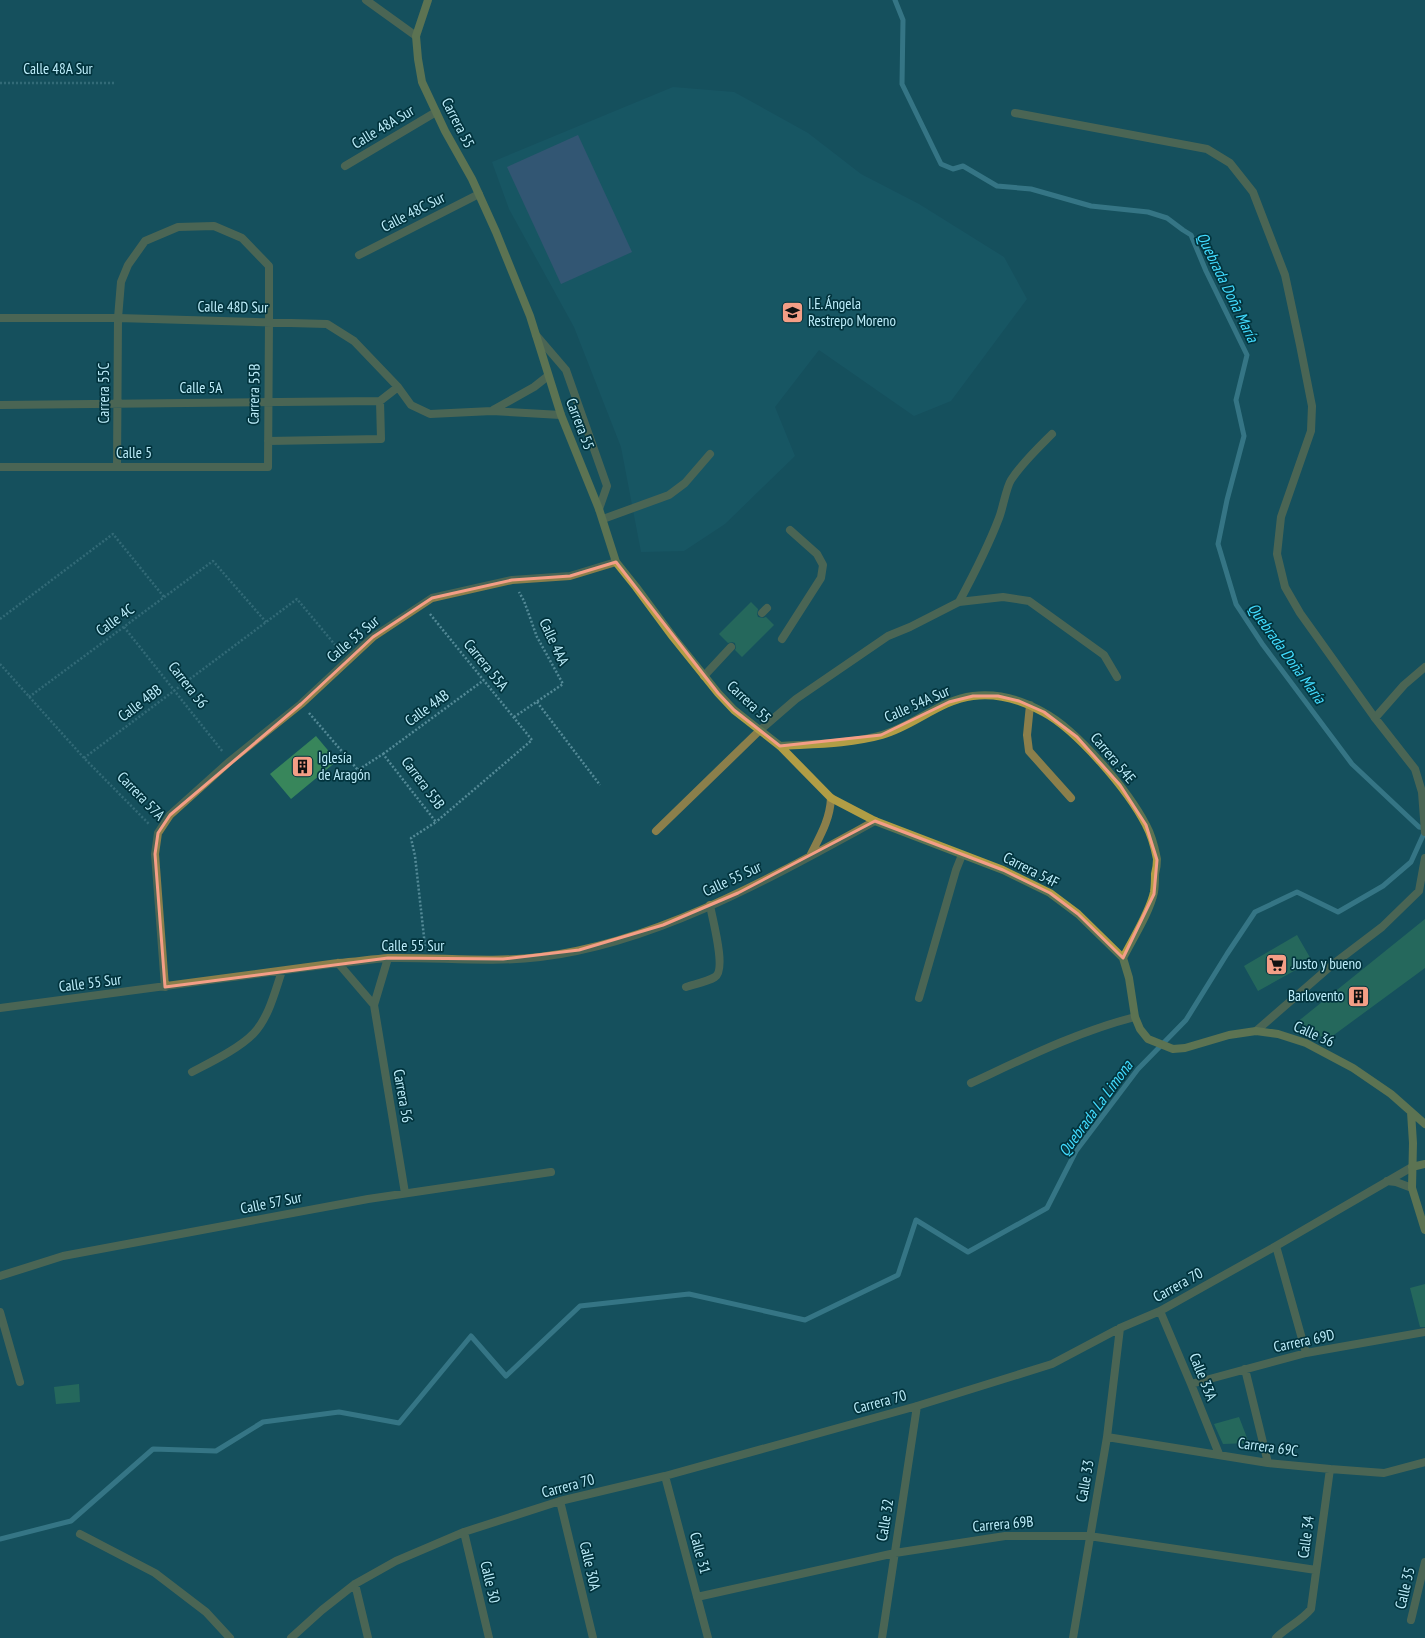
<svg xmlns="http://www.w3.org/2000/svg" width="1425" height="1638" font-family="'PT Sans Narrow',sans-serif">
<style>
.built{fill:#1a5d6c}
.green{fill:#565d8e}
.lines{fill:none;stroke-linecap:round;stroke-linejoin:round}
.stream{stroke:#5ca3b5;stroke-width:5}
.building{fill:#38865b}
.path{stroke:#548a97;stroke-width:2.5;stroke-dasharray:2 2;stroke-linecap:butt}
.lane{stroke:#8b7f4b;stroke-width:8}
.street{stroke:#8b7f4b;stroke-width:8}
.secondary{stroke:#b19d45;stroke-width:8}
.marked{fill:none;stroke:#f49e86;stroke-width:3;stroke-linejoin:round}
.labels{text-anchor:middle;stroke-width:3.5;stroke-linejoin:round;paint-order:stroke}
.street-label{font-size:15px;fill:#bdedfa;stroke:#02343e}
.poi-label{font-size:15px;fill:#bdedfa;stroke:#02343e;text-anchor:start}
.water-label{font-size:16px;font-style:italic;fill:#42dcff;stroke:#02343e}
</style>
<rect width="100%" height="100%" fill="#15505d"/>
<path class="built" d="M673,87l61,5 74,41 53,41 58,30 85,53 23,42 -76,102 -37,15 -95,-66 -44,57 20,49 -70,68 -41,27 -43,1 -20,-105 -47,-120 -65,-118 -17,-47z"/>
<path class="green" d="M578,135l54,117 -71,32 -54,-117z"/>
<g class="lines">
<path class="stream" d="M895,0l8,20 -1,64 39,80 12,5 10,-3 34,20 34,3 60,17 57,6 19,6 16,12 8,5 15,36 41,84 -11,45 8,36 -17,64 -9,44 18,60 27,41 89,119 67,63 6,1
M0,1539l71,-18 82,-72 63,2 47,-29 76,-10 60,11 72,-87 35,40 74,-70 109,-12 116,26 93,-45 18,-55 52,32 79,-44 29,-57 62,-82 48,-49 41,-66 28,-42 42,-20 41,20 45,-26 28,-24 14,-31"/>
</g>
<path class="building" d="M751,602l7,7 -1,5 1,3 5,1 3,-1 8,8 -32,32 -7,-7 1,-2 -1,-5 -3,-1 -4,1 -9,-9z
M316,736l21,25 -46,38 -21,-25z
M1425,919v49l-98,72 -31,-17z
M1297,935l15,26 -54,30 -14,-25z
M1425,1284v43h-5l-10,-39z
M79,1384l1,18 -24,2 -2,-17z
M1239,1417l10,26 -26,1 -9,-20z"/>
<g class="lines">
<path class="path" d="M0,83h116
M430,614l102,126 -96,82
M0,619l113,-85 51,63
M124,627l99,125
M0,664l84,94 65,66
M29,697l184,-136 53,61
M537,702l63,83
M309,713l49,57 25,-16 53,68 -25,16 4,18 10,90
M514,717l49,-33 -26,-47 -13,-36 -5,-9
M383,754l101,-74
M84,758l213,-159 44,53"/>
<path class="lane" d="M1015,113l192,36 23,14 23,29 32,83 15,70 12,61 -1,25 -30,86 -4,37 8,33 15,26 75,105
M118,318l3,-36 7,-17 17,-24 33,-14 36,-1 28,12 27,28v55
M536,335l30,35 41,116 -8,23
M603,519l66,-24 16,-12 25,-29
M959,602c15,-28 29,-55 40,-84 4,-10 7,-30 12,-38 11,-17 26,-31 41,-46
M762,613l5,-5
M782,639l39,-61 2,-13 -6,-11 -27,-24
M704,676l27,-29
M1030,705l-3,30 2,16 42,47
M759,731l37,-32 92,-63 22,-9 49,-25 44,-5 26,4 75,54 13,22
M686,987c9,-3 21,-5 29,-10 12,-7 -3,-59 -5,-72
M919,998l37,-128 6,-15"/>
<path class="street" d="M366,0l50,36
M345,166l91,-54
M359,255l120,-61
M0,318h118l209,6 27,17 44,46 13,18 19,9 62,-3 69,4
M0,405l380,-4 18,-14
M493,410l41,-23 14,-11
M268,441l113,-2 -1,-38
M0,467h268l1,-146
M117,467l1,-149
M1425,667l-21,18 -29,33 40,51 7,23 3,40
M656,831l103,-100
M810,856c10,-20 20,-36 21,-58
M388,958l-14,47 31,188
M338,963l36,42
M165,987l-10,-133 3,-21 12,-18 60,-54 71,-57 72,-67 59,-39 80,-18 58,-4 46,-14
M0,1008l338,-45c17,-1 34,-4 51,-5 51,-1 101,5 151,-1 117,-14 234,-81 335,-136
M1256,1031l76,-66 50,-38 37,-36 6,-33
M192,1072c19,-10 48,-24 62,-39 15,-16 21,-42 28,-62
M971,1083c54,-25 106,-51 164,-66
M1387,1181l9,1 16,6
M1276,1246l30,107
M0,1276l63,-20 305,-57 183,-27
M1160,1311l31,73 28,70
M0,1312l20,70
M1245,1369l23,94
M1191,1384l115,-31 119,-21
M1107,1437l161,26 62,6 54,4 41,-11
M665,1476l43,162
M560,1501l33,137
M464,1532l25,106
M80,1534l75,39 51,39 24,26
M355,1584l13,54
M697,1597l198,-44 110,-17h84l227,34
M1411,1620l14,-58
M291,1638l31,-28 33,-26 41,-23 68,-29 96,-31 105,-25 252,-70 135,-42 68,-36 40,-17 116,-65 136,-79
M882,1638l35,-232
M1073,1638l34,-201 13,-109
M1276,1638c11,-11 25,-17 35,-29l19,-140"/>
<path class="secondary" d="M428,0l-12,36 2,23 4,23 23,49 27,48 24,53 34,84 31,99 38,94 17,53 20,25 37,50 45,56 16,17 46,36 51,52 44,23 128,49 47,23 28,21 45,44 6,20 6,39 5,12 8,10 25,10 12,-1 44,-13 27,-4 22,3 28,9 47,25 38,26 34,30
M780,746c33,-2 70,-2 102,-11 32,-9 58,-35 91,-39 25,-3 49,4 70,16 34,18 85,78 103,113 5,9 9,24 11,34 0,5 -1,11 -2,15 0,6 0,12 -1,18 -4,20 -22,48 -31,66
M1411,1112l2,31 -1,45 13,42
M1412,1167l13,-3"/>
</g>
<path d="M0 0H1425V1638H0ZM616,562l102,131 16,17 46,36 101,-11 68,-33 24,-6h25l21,5 25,11 33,25 43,48 26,40 11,35 -3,34 -31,64 -45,-44 -28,-21 -47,-23 -128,-49 -137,72 -75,32 -84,25 -76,9 -115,-1 -223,29 -10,-133 3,-21 12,-18 131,-111 72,-67 59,-39 80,-18 58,-4z" fill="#15505d" fill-opacity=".55" fill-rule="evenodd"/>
<path class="marked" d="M616,562l102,131 16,17 46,36 101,-11 68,-33 24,-6h25l21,5 25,11 33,25 43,48 26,40 11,35 -3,34 -31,64 -45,-44 -28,-21 -47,-23 -128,-49 -137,72 -75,32 -84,25 -76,9 -115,-1 -223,29 -10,-133 3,-21 12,-18 131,-111 72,-67 59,-39 80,-18 58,-4z"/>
<defs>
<symbol id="school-square" viewBox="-11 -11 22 22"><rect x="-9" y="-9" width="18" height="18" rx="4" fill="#f49e86" stroke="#02343e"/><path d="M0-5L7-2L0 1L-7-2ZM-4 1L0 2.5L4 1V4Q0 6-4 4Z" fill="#111"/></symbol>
<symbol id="building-square" viewBox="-11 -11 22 22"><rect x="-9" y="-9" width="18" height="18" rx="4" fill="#f49e86" stroke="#02343e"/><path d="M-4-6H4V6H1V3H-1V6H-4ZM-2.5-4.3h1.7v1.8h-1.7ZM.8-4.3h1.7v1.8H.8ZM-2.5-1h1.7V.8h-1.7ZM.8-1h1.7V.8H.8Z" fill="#111"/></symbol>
<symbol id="supermarket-square" viewBox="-11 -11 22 22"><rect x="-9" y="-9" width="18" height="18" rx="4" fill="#f49e86" stroke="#02343e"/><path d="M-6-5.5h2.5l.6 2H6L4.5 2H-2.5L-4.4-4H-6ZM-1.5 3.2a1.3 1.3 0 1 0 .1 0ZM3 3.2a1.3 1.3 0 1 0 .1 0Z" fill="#111"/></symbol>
</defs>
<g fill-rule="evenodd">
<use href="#school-square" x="780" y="300" width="25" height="25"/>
<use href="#building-square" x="290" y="754" width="25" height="25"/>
<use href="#supermarket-square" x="1264" y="952" width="25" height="25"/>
<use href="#building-square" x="1346" y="984" width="25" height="25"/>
</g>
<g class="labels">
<g class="street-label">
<text x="58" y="74">Calle 48A Sur</text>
<text transform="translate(458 123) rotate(63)" y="5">Carrera 55</text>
<text transform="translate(383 127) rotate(-31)" y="5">Calle 48A Sur</text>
<text transform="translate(413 212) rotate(-27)" y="5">Calle 48C Sur</text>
<text transform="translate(233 307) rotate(1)" y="5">Calle 48D Sur</text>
<text x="201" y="393">Calle 5A</text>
<text transform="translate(104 393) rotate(-90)" y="5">Carrera 55C</text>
<text transform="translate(254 394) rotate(-89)" y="5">Carrera 55B</text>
<text transform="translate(580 424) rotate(69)" y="5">Carrera 55</text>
<text x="134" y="458">Calle 5</text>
<text transform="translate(115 620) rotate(-36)" y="5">Calle 4C</text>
<text transform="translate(353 639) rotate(-40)" y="5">Calle 53 Sur</text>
<text transform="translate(554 642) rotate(65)" y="5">Calle 4AA</text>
<text transform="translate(486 665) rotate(51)" y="5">Carrera 55A</text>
<text transform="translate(188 685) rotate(52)" y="5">Carrera 56</text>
<text transform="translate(749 702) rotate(43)" y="5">Carrera 55</text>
<text transform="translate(140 703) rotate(-37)" y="5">Calle 4BB</text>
<text transform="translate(917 704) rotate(-24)" y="5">Calle 54A Sur</text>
<text transform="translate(427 708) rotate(-36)" y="5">Calle 4AB</text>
<text transform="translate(1113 758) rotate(50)" y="5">Carrera 54E</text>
<text transform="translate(423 783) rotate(53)" y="5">Carrera 55B</text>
<text transform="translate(141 796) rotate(46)" y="5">Carrera 57A</text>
<text transform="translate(1031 870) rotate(27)" y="5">Carrera 54F</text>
<text transform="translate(732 879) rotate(-25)" y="5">Calle 55 Sur</text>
<text x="413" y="951">Calle 55 Sur</text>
<text transform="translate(90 983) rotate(-7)" y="5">Calle 55 Sur</text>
<text transform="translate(1314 1034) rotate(24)" y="5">Calle 36</text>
<text transform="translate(403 1096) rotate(80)" y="5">Carrera 56</text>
<text transform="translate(271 1203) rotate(-11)" y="5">Calle 57 Sur</text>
<text transform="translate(1178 1285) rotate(-29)" y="5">Carrera 70</text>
<text transform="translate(1304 1341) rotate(-12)" y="5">Carrera 69D</text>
<text transform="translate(1203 1377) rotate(68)" y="5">Calle 33A</text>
<text transform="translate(880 1402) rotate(-15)" y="5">Carrera 70</text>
<text transform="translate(1268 1447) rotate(8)" y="5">Carrera 69C</text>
<text transform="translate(1085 1481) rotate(-80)" y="5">Calle 33</text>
<text transform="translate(568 1486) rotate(-15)" y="5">Carrera 70</text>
<text transform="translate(885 1520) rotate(-81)" y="5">Calle 32</text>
<text transform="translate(1003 1524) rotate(-5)" y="5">Carrera 69B</text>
<text transform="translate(1306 1537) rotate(-82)" y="5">Calle 34</text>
<text transform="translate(700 1553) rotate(75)" y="5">Calle 31</text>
<text transform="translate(590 1566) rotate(77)" y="5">Calle 30A</text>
<text transform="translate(490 1582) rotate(77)" y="5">Calle 30</text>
<text transform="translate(1405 1588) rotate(-77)" y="5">Calle 35</text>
</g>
<g class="poi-label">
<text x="808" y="309">I.E. Ángela<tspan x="808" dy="17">Restrepo Moreno</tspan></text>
<text x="318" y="763">Iglesía<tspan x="318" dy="17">de Aragón</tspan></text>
<text x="1292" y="969">Justo y bueno</text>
<text x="1344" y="1001" text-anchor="end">Barlovento</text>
</g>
<g class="water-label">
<text transform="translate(1228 287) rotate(64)" y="6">Quebrada Doña María</text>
<text transform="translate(1287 653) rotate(54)" y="6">Quebrada Doña María</text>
<text transform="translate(1095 1108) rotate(-54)" y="6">Quebrada La Limona</text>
</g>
</g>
</svg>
